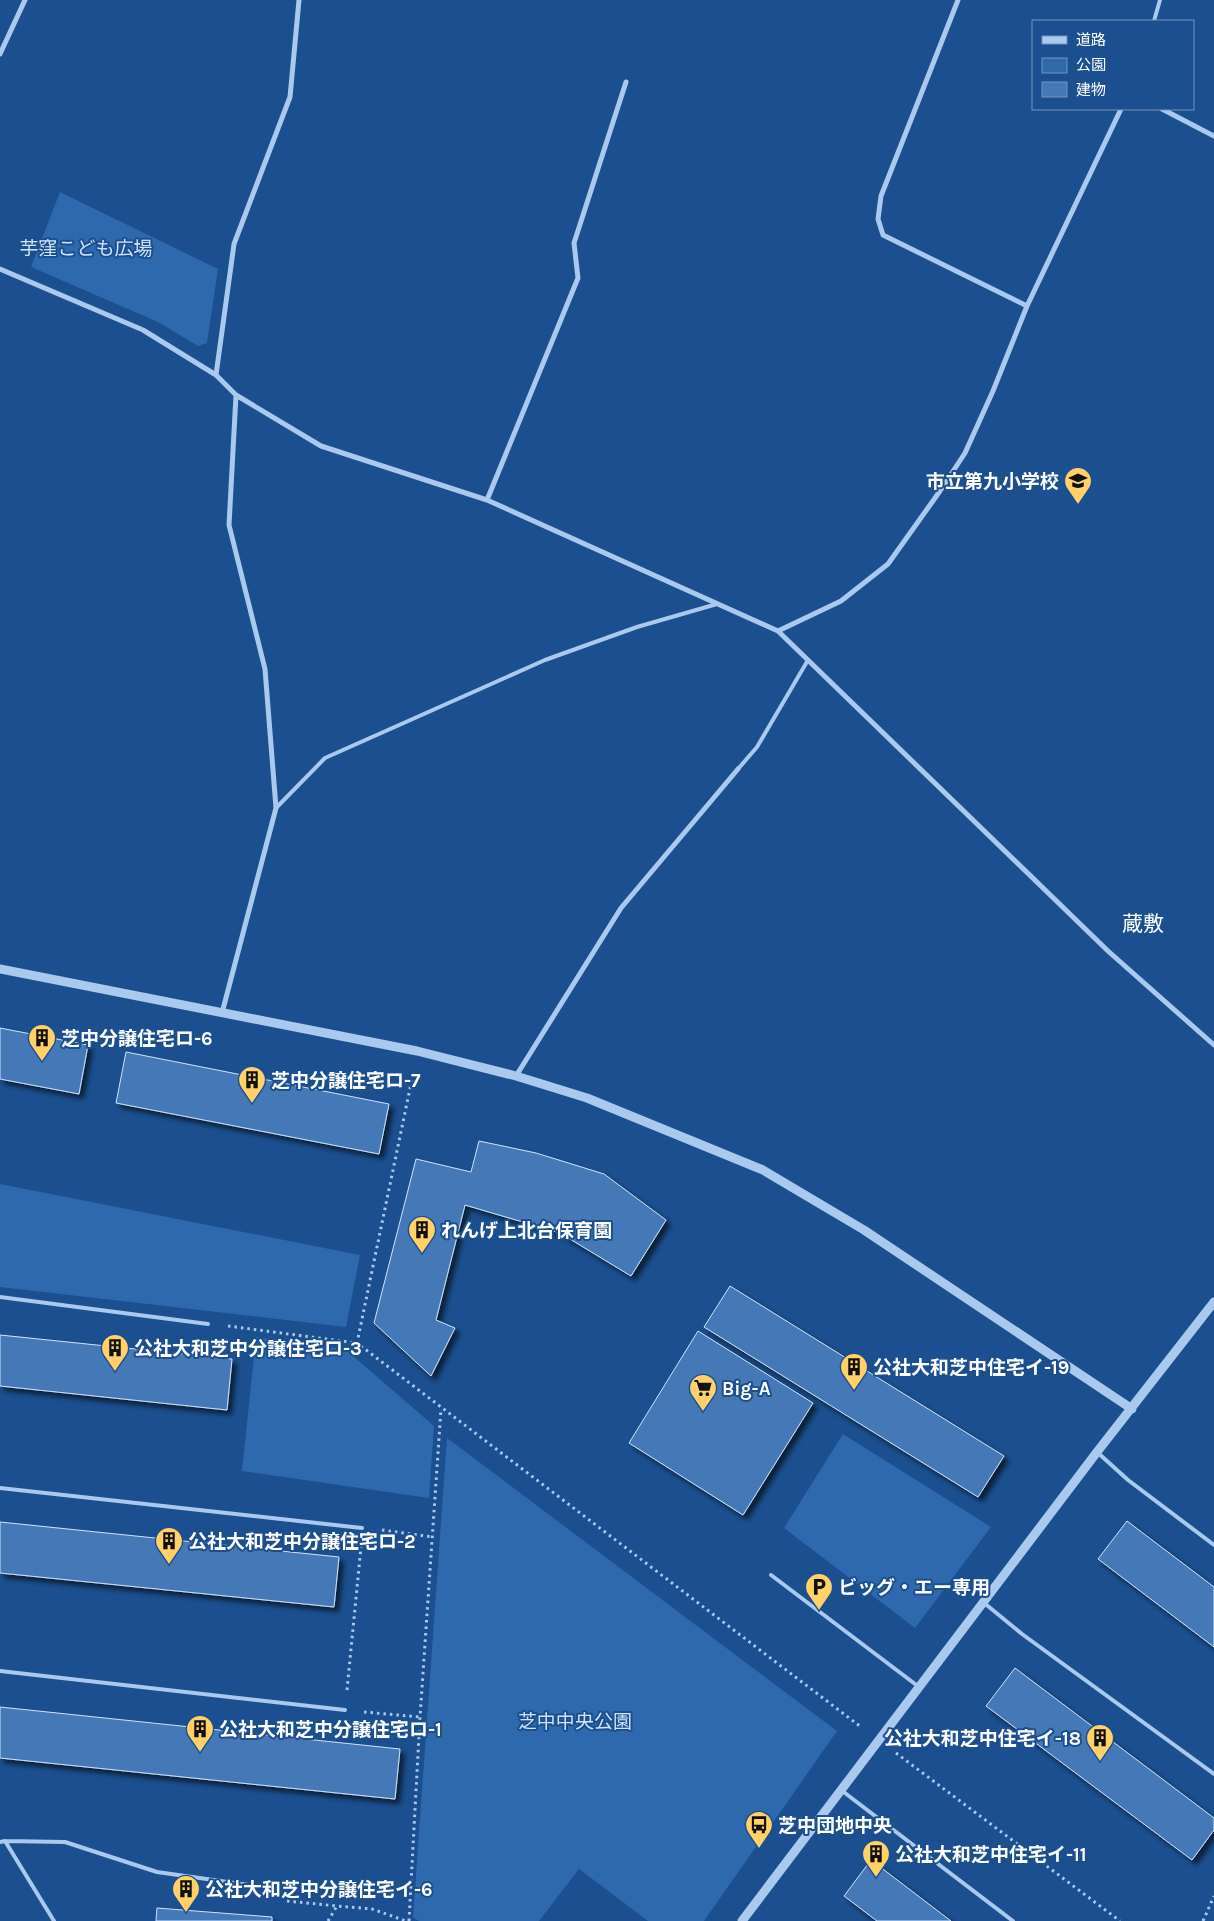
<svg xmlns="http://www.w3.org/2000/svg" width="1214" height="1921" font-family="Karla,'Noto Sans JP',sans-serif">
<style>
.green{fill:#2e69ad}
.building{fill:#4478b7;stroke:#cfe3fa;filter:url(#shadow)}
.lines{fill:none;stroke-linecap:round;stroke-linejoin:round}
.path{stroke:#a9c9ee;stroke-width:3;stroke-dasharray:2.5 4;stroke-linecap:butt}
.service{stroke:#a9c9ee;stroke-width:4}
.minor{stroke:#a9c9ee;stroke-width:5}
.tertiary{stroke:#a9c9ee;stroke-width:9}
.labels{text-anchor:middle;stroke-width:4;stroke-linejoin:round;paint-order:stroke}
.park-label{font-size:19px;fill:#cfe3fa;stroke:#1b4f8f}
.poi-label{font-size:19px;font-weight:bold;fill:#fff;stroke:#1b4f8f;text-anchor:start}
.quarter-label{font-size:21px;fill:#fff;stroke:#1b4f8f}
</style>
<defs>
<filter id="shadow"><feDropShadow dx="4.5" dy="4.5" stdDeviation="2.5" flood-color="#0009"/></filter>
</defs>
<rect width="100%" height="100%" fill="#1b4f8f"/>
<path class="green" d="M60,192l158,77 -11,74 -9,3 -40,-24 -127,-55z
M0,1184l360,71 -14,72 -346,-40z
M256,1337l89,12 89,77 -5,72 -187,-27z
M843,1434l148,93 -76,101 -131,-100z
M447,1438l390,293 -133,190h-56l-69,-52 -40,52h-120l-6,-4z"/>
<path class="building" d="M0,1028l88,17 -9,49 -79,-15z
M126,1052l263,52 -10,50 -263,-51z
M479,1141l57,12 68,21 62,46 -35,56 -71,-43 -95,-28 -29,115 19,8 -24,48 -57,-53 42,-164 55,13z
M730,1286l274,170 -26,41 -274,-170z
M698,1331l115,72 -70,112 -114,-72z
M0,1335l232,24 -5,51 -227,-24z
M1127,1521l87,66v60l-116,-88z
M0,1522l339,35 -5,50 -334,-34z
M1015,1668l199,150v12l-22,30 -206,-154z
M0,1707l400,42 -5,50 -395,-41z
M871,1860l80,61h-74l-33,-25z
M157,1908l115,9v4h-116z"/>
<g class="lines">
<path class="path" d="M413,1074l-56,269 504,384
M228,1326l129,17
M382,1530l51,7
M347,1690l14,-143
M364,1712l56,5
M896,1753l224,168
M287,1901l50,5
M328,1921l9,-15 35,3 34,12
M409,1921l11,-204 21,-308
M1203,1921l11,-25"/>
<path class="service" d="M1154,21l6,-21
M738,769l19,-22 51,-87
M276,808l49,-50 220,-98 92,-33 80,-23
M0,1297l208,27
M1097,1452l31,28 86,65
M0,1488l362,40
M771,1575l148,112
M983,1602l39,32 192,140
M0,1671l345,39
M841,1790l172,131
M5,1841l60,1 92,30 114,16
M0,1842l5,-1 49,80"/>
<path class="minor" d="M958,0l-77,196 -3,23 5,16 144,71
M0,54l25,-54
M1162,109l52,27
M0,269l143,61 73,45 20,20 85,51 166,54 291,131 330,320 106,94
M216,375l18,-131 56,-147 9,-97
M487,500l91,-222 -4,-35 52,-161
M778,631l63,-30 47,-37 52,-73 25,-38 28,-62 34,-85 94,-197
M222,1013l54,-205 -11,-139 -36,-144 7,-130
M516,1076l105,-168 117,-139"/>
<path class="tertiary" d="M0,969l417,82 99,25 71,22 176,72 101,60 268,179
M742,1921l355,-469 117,-150"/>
</g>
<defs>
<symbol id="school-pin" viewBox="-11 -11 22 30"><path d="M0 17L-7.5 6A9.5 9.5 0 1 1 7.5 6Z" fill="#ffd166" stroke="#1b4f8f"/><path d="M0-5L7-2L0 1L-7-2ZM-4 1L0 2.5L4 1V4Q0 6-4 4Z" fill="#111"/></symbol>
<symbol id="building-pin" viewBox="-11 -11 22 30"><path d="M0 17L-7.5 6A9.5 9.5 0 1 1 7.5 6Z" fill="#ffd166" stroke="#1b4f8f"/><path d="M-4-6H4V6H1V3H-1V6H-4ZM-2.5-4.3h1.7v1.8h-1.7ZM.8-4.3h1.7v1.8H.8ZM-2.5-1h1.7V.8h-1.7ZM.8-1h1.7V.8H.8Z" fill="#111"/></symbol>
<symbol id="supermarket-pin" viewBox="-11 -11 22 30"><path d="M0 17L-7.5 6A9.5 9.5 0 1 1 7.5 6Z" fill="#ffd166" stroke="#1b4f8f"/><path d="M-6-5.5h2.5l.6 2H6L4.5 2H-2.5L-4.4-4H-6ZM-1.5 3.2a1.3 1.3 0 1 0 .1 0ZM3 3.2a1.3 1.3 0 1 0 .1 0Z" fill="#111"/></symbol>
<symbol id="parking-pin" viewBox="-11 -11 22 30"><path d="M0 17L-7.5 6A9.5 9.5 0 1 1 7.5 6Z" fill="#ffd166" stroke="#1b4f8f"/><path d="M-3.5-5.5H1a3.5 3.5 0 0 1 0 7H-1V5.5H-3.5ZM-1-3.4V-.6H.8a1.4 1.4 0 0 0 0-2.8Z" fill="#111"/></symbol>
<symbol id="bus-pin" viewBox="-11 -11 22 30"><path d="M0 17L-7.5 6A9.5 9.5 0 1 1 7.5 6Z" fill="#ffd166" stroke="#1b4f8f"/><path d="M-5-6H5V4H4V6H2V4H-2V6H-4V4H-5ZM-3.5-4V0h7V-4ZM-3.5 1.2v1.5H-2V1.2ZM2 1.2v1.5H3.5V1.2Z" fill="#111"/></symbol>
</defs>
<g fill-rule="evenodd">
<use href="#school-pin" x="1062" y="465" width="32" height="43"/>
<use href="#building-pin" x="26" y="1022" width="32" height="43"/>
<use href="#building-pin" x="236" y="1064" width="32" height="43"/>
<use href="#building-pin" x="406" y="1214" width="32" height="43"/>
<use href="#building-pin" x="99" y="1332" width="32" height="43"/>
<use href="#building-pin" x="838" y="1351" width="32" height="43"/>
<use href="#supermarket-pin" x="687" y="1372" width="32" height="43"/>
<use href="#building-pin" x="153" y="1525" width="32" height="43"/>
<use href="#parking-pin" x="803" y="1571" width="32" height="43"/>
<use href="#building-pin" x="184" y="1713" width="32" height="43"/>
<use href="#building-pin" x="1084" y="1722" width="32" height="43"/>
<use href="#bus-pin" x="743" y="1809" width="32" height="43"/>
<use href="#building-pin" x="860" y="1838" width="32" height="43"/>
<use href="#building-pin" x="170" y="1873" width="32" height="43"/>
</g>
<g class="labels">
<g class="park-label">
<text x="86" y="255">芋窪こども広場</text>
<text x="575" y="1728">芝中中央公園</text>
</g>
<g class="poi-label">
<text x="1059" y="488" text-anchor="end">市立第九小学校</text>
<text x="61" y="1045">芝中分譲住宅ロ-6</text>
<text x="271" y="1087">芝中分譲住宅ロ-7</text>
<text x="441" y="1237">れんげ上北台保育園</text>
<text x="134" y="1355">公社大和芝中分譲住宅ロ-3</text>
<text x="873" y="1374">公社大和芝中住宅イ-19</text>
<text x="722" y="1395">Big-A</text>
<text x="188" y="1548">公社大和芝中分譲住宅ロ-2</text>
<text x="838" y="1594">ビッグ・エー専用</text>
<text x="219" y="1736">公社大和芝中分譲住宅ロ-1</text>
<text x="1081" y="1745" text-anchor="end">公社大和芝中住宅イ-18</text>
<text x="778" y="1832">芝中団地中央</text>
<text x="895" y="1861">公社大和芝中住宅イ-11</text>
<text x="205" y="1896">公社大和芝中分譲住宅イ-6</text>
</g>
<g class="quarter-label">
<text x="1143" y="931">蔵敷</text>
</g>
</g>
<rect x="1032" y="20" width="162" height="90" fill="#1b4f8f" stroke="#7695bc"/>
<rect x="1042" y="36" width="25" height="8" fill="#a9c9ee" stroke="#7695bc"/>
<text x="1076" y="45" font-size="15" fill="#ffffff">道路</text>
<rect x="1042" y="58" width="25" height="15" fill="#2e69ad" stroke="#7695bc"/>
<text x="1076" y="70" font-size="15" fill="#ffffff">公園</text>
<rect x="1042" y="82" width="25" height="15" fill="#4478b7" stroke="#7695bc"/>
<text x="1076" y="95" font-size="15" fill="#ffffff">建物</text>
</svg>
